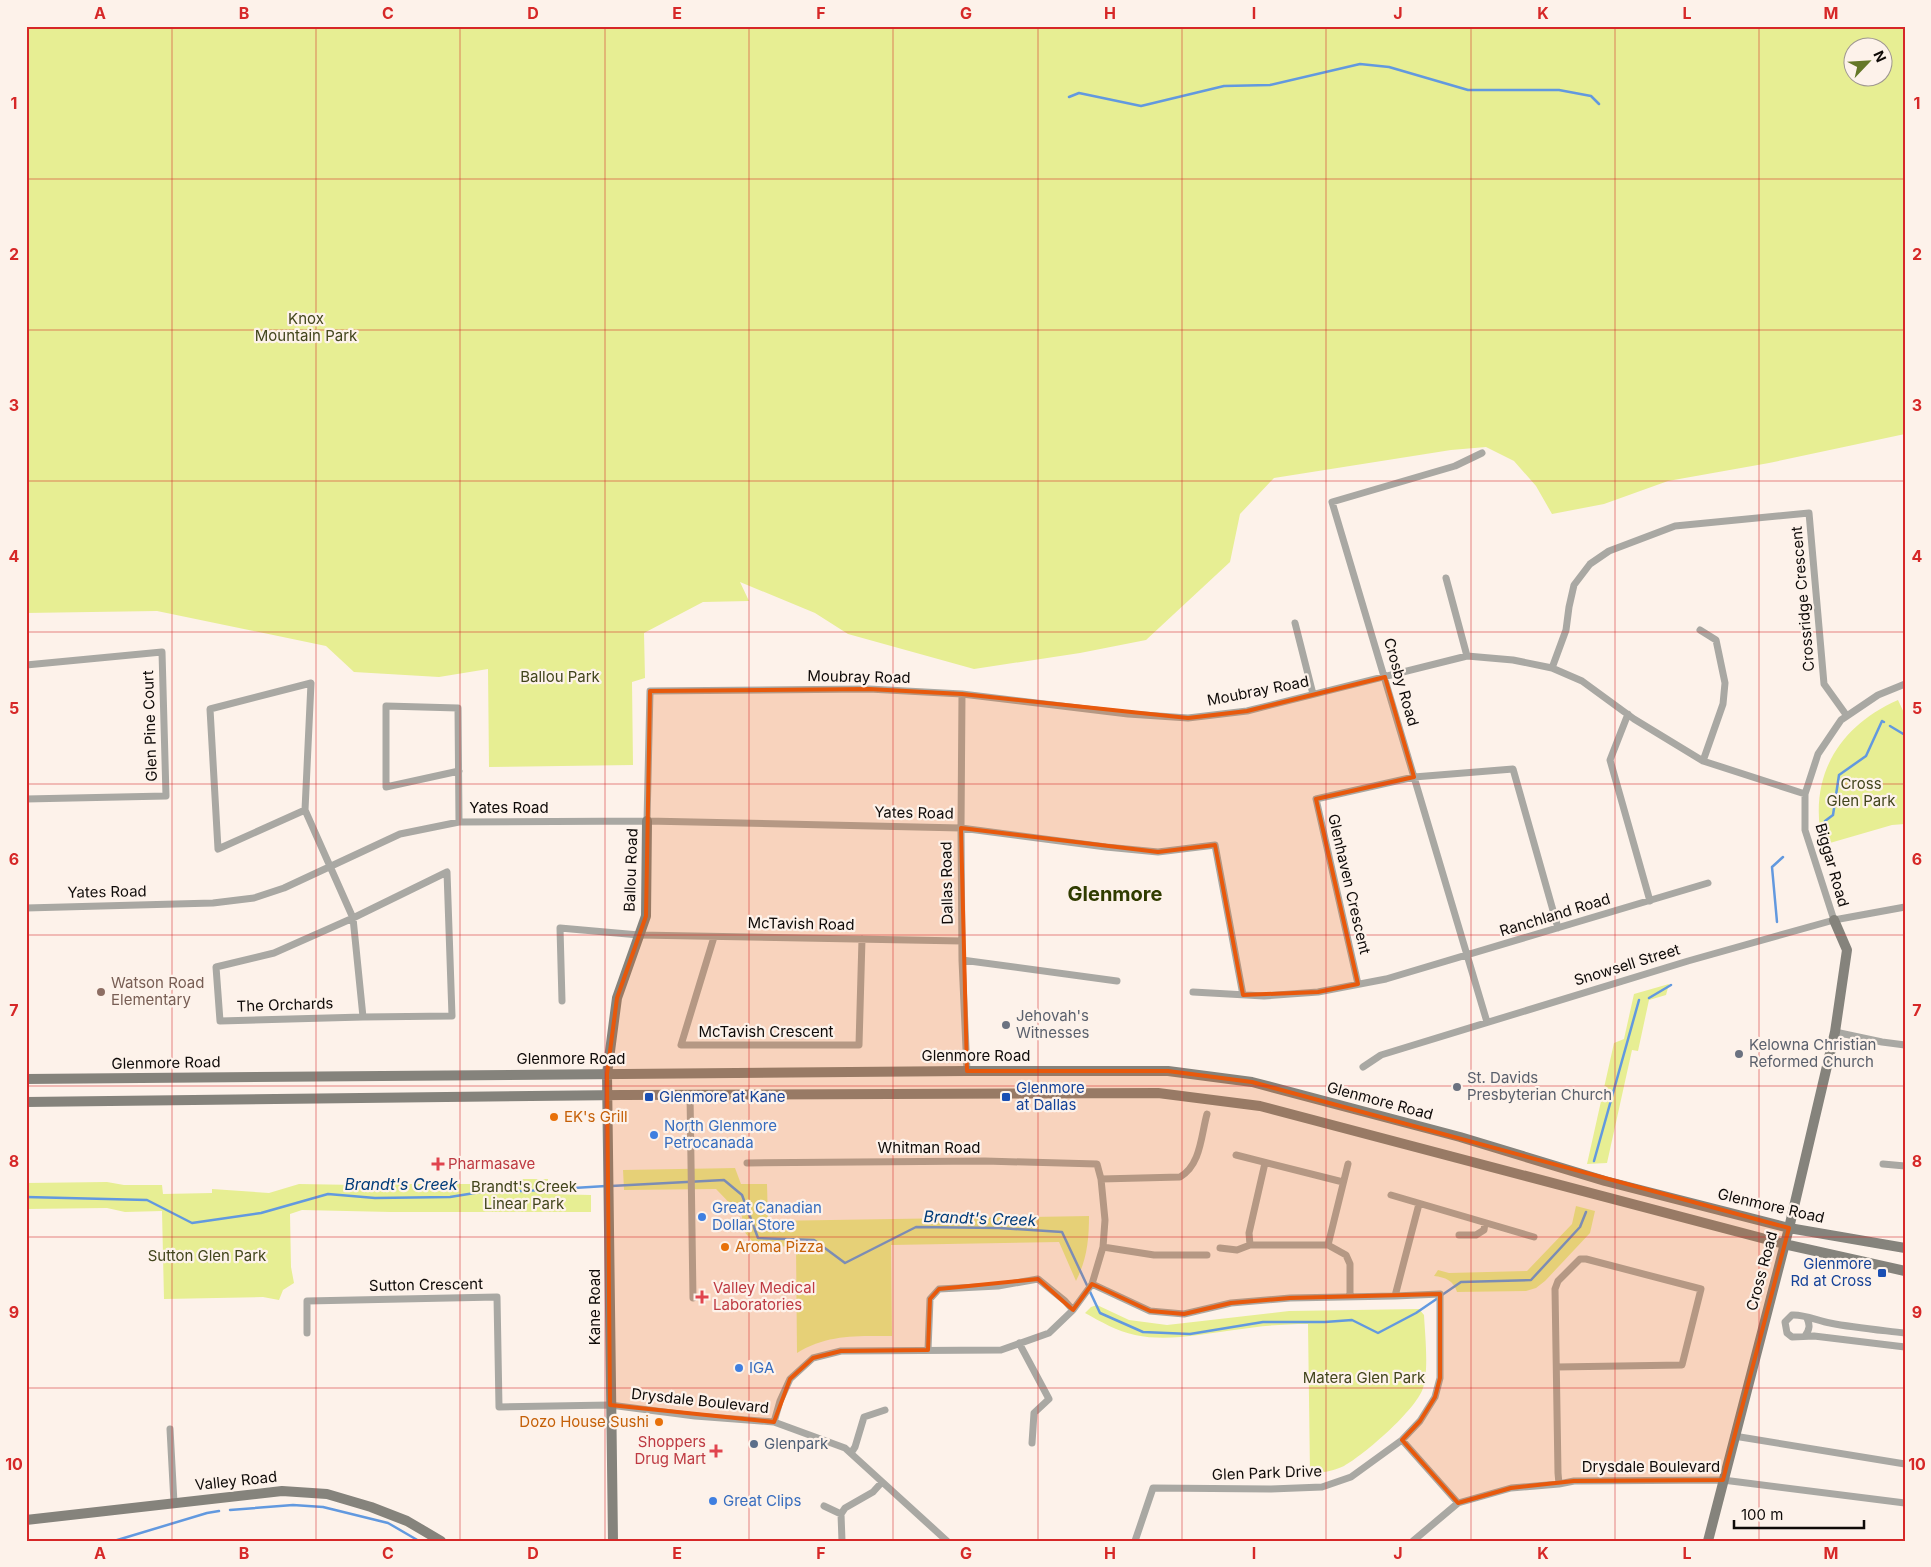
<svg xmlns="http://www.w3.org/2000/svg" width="1931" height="1567" font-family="Inter,sans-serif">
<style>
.green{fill:#e7ee93;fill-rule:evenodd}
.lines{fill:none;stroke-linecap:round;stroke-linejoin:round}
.stream{stroke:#6299df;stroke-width:2.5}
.street{stroke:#a9a8a3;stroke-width:7}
.secondary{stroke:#85837c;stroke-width:10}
.marked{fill:#e8590c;fill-opacity:0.2;stroke:#e8590c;stroke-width:4;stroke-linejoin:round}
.grid{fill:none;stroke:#d62828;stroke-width:1;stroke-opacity:0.55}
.education-dot{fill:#8d6e63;stroke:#fdf2ea;stroke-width:2}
.worship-dot{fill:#6b7280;stroke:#fdf2ea;stroke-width:2}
.transit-dot{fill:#1a4fb4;stroke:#fdf2ea;stroke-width:2}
.food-dot{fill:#e8710a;stroke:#fdf2ea;stroke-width:2}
.shop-dot{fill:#3f7fe0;stroke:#fdf2ea;stroke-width:2}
.health-dot{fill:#e0444e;stroke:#fdf2ea;stroke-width:2}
.service-dot{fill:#5c6f8a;stroke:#fdf2ea;stroke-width:2}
.labels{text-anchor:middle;stroke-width:4.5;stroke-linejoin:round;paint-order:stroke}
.park-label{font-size:15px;fill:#42451c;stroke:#fdf2ea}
.street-label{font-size:15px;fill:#0f0b09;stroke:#fdf2ea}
.education-label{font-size:15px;fill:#785e54;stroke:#fdf2ea;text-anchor:start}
.worship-label{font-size:15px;fill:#5b616d;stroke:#fdf2ea;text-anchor:start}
.transit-label{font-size:15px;fill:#164399;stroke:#fdf2ea;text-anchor:start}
.food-label{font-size:15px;fill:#c56008;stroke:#fdf2ea;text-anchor:start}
.shop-label{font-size:15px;fill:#366cbe;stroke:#fdf2ea;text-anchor:start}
.health-label{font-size:15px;fill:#be3a42;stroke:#fdf2ea;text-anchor:start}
.service-label{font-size:15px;fill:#4e5e75;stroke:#fdf2ea;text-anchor:start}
.water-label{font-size:16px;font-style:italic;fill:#003b79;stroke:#fdf2ea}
.district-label{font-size:20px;font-weight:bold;fill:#303c00;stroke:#fdf2ea}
.neatline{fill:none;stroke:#d62828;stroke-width:2}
.grid-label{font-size:16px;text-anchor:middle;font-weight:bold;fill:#d62828}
</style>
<rect width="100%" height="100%" fill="#fdf2ea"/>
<path class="green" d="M26,26h1879v408l-136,29 -101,18 -64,23 -52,10 -16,-28 -22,-25 -28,-14 -35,3 -177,28 -34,36 -10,48 -84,78 -66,13 -106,16 -126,-35 -33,-21 -75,-31 9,19 -46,1 -59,31 1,45 -13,4 1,83 -144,2 -1,-98 -49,8 -85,-5 -28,-26 -169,-35 -131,2zM1854,48h30v30h-30z
M1898,700l7,15v109l-13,1 -69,20c-16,-66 14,-118 75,-145z
M1669,984l-3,11 -17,5 -11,51 -6,-1 -25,113 -20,1 27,-121 10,-4 10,-45z
M735,1168l6,16h26l1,37 321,-5c0,24 -2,43 -13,65l-17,-39 -168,3 1,91c-34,0 -65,-2 -95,17l-1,-107 -28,1 -16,-6 -9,-11 -1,-14 -26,-27 -92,1 -1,-20z
M522,1179h26v15l43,1v17h-200l-89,-2 -12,4 1,53 3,16 -11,7 -4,10 -16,-3 -99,2 -2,-88 -37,1 -18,-4 -81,1v-26l81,-1 17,3h38l1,9 49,-1v-4l57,4 30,-9 59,1v-3l9,2h136z
M1576,1206l19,5 -5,22 -45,48 -9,7 -10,3 -69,1c-3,-11 -12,-15 -23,-16l4,-6 11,3 78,-2 45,-47z
M1097,1305l32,15 38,5 122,-14 130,-2 5,6c1,19 5,56 -1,73 -7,22 -59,67 -79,78 -11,5 -22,7 -34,8l-2,-150c-25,0 -49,2 -74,6 -33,4 -66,12 -99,5 -18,-4 -34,-13 -50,-22l6,-6z"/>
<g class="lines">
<path class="stream" d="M1069,97l10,-4 62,13 83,-20 46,-1 90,-21 29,3 79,23h91l32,6 8,8
M1890,726l15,9
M1825,821l8,-6 6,-40 27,-19 16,-35 2,1
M1777,922l-5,-55 11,-10
M1649,998l22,-13
M1594,1161l45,-161
M611,1186l113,-6 18,15 16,43 56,2 31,23 71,-36 83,1 63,4 38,81 43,19 47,2 73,-12h62l27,-2 26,13 38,-20 22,-15
M26,1197l121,3 45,23 69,-10 67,-19 47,4 75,-1 37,-6h38l81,-5
M1442,1295l19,-13 70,-2 49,-53 6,-15
M230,1510l63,-5 30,2 65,16 31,18
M114,1541l93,-28 12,-2"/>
<path class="street" d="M1482,453l-27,13 -123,36 155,520
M1446,578l21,78
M1295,623l18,71
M1700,630l16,10 9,43 -2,21 -20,57
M26,665l136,-13 4,144 -140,3
M1552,668l14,-38 3,-23 5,-22 16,-21 19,-13 66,-25 134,-13 15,171 23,32
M962,694l-1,134 1,132 5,111
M1628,714l-18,46 40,141
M459,771l-73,16v-81l72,2 1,114
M305,810l-87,39 -8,-140 101,-26 -6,127 48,108 10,99
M647,821l3,-130 219,-2 93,5 166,20 60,4 59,-7 220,-55 46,4 39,8 30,13 52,38 69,42 102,33
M447,872l5,144 -89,1 -143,4 -4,-54 58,-14 79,-35z
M26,908l187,-5 41,-5 30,-10 116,-54 59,-12 188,-1 314,7 145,19 52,5 57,-7 28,150
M1834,920l-29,-90v-36l13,-40 23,-34 37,-25 27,-11
M714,937l-33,108h178l3,-106
M962,960l155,21
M1358,984l-42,-185 98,-22 99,-8 45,159
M1193,992l71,4 54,-4 68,-13 322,-96
M562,1001l-2,-73 79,7 323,6
M1835,1032l47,10 23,3
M1363,1067l18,-12 307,-94 146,-41 71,-13
M690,1094l3,204
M1236,1155l107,27
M747,1163l238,-2 112,3 4,15 4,41 -2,27 -11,37 -19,26 -24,23 -48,17 -160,1 -28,7 -23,21 -10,22 -6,21
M1883,1164l22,2
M1101,1179l79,-2c21,-12 21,-42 27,-63
M1391,1195l143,42
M1459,1235h17l8,-5 1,-7
M1250,1245h78l20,-81
M1328,1245l18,10 4,9v33
M1103,1247l51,8h53
M1220,1248l17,2 13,-5 -1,-12 16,-70
M1092,1284l58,27 34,3 47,-11 59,-5 105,-2 45,-2v84l-5,19 -15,24 -18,19 -51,37 -29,10 -51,2 -118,-1 -18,53
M1395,1296l24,-92
M307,1333v-32l190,-4 2,110 111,-2 85,11 79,6 71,26 102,93
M1905,1333c-25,-3 -50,-5 -75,-10 -12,-2 -26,-9 -38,-8l-7,7 2,11 5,4 22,-1 91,11
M1805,1336c5,-7 5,-11 2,-18
M1019,1343l30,56 -15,14 -2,30
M928,1350l2,-51 9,-10 59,-3 40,-7 27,22 8,9
M1557,1367l125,-2 19,-76 -115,-30h-6l-22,22 -3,8 3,184 1,11
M170,1429l4,74
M1734,1436l171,28
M1402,1440l56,63
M851,1453l4,-6 9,-30 21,-7
M824,1506l17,8
M842,1541l-1,-27 4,-6 28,-16 9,-10
M1413,1541l45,-38 53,-15 48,-4 15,-3 149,-1 182,23"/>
<path class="secondary" d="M26,1079l941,-8h201l84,11 208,55 145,44 184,47 116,20
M26,1102l596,-7 536,-2 102,13 524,138 121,27
M26,1520l256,-29 45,3 44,13 36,14 34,20
M613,1541l-6,-467 10,-76 29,-82 1,-95
M1708,1541l81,-313 46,-196 12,-82 -13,-30"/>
</g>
<path class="marked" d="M1385,677l29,100 -98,22 42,185 -40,8 -75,3 -28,-150 -57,7 -197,-24 6,243h201l84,11 537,146 -66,252 -149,1 -63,7 -53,15 -56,-63 18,-19 15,-24 5,-19v-84l-150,4 -59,5 -47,11 -34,-3 -58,-27 -19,26 -35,-31 -99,10 -9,10 -2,51 -87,1 -28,7 -23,21 -16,43 -164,-17 -3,-331 10,-76 29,-82 4,-225 219,-2 93,5 226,24 59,-7z"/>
<path class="grid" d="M172,26v1515M316,26v1515M460,26v1515M605,26v1515M749,26v1515M893,26v1515M1038,26v1515M1182,26v1515M1326,26v1515M1471,26v1515M1615,26v1515M1759,26v1515M26,179h1879M26,330h1879M26,481h1879M26,632h1879M26,784h1879M26,935h1879M26,1086h1879M26,1237h1879M26,1388h1879"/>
<circle class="education-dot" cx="101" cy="992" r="5"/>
<g class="worship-dot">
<circle cx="1006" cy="1025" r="5"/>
<circle cx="1739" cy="1054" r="5"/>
<circle cx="1457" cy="1087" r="5"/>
</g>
<g class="transit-dot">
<rect x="644" y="1092" width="10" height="10" rx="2.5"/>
<rect x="1001" y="1092" width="10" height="10" rx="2.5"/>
<rect x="1877" y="1268" width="10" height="10" rx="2.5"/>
</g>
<g class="food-dot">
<circle cx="554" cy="1117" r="5"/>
<circle cx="725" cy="1247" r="5"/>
<circle cx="659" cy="1422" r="5"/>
</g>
<g class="shop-dot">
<circle cx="654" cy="1135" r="5"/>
<circle cx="702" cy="1217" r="5"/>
<circle cx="739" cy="1368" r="5"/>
<circle cx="713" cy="1501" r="5"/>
</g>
<g class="health-dot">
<path d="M435.5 1156.5h5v5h5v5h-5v5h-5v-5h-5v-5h5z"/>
<path d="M699.5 1289.5h5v5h5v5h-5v5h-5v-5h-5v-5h5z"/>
<path d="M713.5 1443.5h5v5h5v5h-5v5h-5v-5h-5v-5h5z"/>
</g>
<circle class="service-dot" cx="754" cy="1444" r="5"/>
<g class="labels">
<g class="park-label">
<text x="306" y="324">Knox<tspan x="306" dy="17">Mountain Park</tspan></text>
<text x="560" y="682">Ballou Park</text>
<text x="1861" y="789">Cross<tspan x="1861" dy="17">Glen Park</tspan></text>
<text x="524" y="1192">Brandt's Creek<tspan x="524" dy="17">Linear Park</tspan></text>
<text x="207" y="1261">Sutton Glen Park</text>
<text x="1364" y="1383">Matera Glen Park</text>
</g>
<g class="street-label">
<text transform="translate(1803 599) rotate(-95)" y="5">Crossridge Crescent</text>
<text transform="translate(859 677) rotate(1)" y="5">Moubray Road</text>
<text transform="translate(1401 682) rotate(74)" y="5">Crosby Road</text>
<text transform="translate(1258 691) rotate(-11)" y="5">Moubray Road</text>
<text transform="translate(150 726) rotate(-92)" y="5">Glen Pine Court</text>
<text x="509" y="813">Yates Road</text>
<text transform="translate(914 813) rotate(1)" y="5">Yates Road</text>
<text transform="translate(1832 865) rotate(74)" y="5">Biggar Road</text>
<text transform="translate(631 870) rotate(-88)" y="5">Ballou Road</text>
<text transform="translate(947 883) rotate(-91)" y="5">Dallas Road</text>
<text transform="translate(1349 884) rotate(77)" y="5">Glenhaven Crescent</text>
<text transform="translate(107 892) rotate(-1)" y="5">Yates Road</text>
<text transform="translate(1555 915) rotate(-17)" y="5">Ranchland Road</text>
<text transform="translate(801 924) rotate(1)" y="5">McTavish Road</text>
<text transform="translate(1627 965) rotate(-17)" y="5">Snowsell Street</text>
<text transform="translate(285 1005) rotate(-2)" y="5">The Orchards</text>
<text x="766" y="1037">McTavish Crescent</text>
<text x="976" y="1061">Glenmore Road</text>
<text x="571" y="1064">Glenmore Road</text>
<text transform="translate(166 1063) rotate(-1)" y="5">Glenmore Road</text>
<text transform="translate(1380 1101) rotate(15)" y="5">Glenmore Road</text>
<text x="929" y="1153">Whitman Road</text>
<text transform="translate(1771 1206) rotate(13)" y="5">Glenmore Road</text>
<text transform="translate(1762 1271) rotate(-75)" y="5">Cross Road</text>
<text transform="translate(426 1285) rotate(-1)" y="5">Sutton Crescent</text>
<text transform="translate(595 1307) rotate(-90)" y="5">Kane Road</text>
<text transform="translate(700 1401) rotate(6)" y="5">Drysdale Boulevard</text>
<text x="1651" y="1472">Drysdale Boulevard</text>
<text transform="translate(1267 1473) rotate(-2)" y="5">Glen Park Drive</text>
<text transform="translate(236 1481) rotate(-6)" y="5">Valley Road</text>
</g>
<g class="education-label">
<text x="111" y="988">Watson Road<tspan x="111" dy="17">Elementary</tspan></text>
</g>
<g class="worship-label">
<text x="1016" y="1021">Jehovah's<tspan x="1016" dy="17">Witnesses</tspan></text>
<text x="1749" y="1050">Kelowna Christian<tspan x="1749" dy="17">Reformed Church</tspan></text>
<text x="1467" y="1083">St. Davids<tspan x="1467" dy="17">Presbyterian Church</tspan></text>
</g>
<g class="transit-label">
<text x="1016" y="1093">Glenmore<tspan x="1016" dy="17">at Dallas</tspan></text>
<text x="659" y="1102">Glenmore at Kane</text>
<text x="1872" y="1269" text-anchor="end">Glenmore<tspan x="1872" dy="17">Rd at Cross</tspan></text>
</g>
<g class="food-label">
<text x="564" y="1122">EK's Grill</text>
<text x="735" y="1252">Aroma Pizza</text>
<text x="649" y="1427" text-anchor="end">Dozo House Sushi</text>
</g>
<g class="shop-label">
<text x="664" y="1131">North Glenmore<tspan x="664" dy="17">Petrocanada</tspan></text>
<text x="712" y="1213">Great Canadian<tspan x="712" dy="17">Dollar Store</tspan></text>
<text x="749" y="1373">IGA</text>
<text x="723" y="1506">Great Clips</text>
</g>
<g class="health-label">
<text x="448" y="1169">Pharmasave</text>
<text x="713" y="1293">Valley Medical<tspan x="713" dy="17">Laboratories</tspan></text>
<text x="706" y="1447" text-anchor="end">Shoppers<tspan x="706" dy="17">Drug Mart</tspan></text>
</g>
<g class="service-label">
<text x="764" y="1449">Glenpark</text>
</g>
<g class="water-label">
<text x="401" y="1190">Brandt's Creek</text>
<text transform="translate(980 1218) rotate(2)" y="6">Brandt's Creek</text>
</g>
<g class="district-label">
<text x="1115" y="901">Glenmore</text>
</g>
</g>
<rect width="1931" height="1567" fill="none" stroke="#fdf2ea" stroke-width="55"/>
<g transform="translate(1868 62) rotate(65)"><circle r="24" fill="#fdf2ea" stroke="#9e9690"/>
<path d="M0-4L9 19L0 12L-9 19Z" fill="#657828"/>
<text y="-8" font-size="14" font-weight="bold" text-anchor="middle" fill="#0f0b09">N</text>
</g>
<path d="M1734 1520v8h130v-8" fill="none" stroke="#0f0b09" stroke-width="2.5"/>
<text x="1741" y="1520" font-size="15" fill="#0f0b09" stroke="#fdf2ea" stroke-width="4" paint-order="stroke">100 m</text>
<rect x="28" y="28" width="1876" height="1512" class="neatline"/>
<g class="grid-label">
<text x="100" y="19">A</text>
<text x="244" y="19">B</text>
<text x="388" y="19">C</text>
<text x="533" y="19">D</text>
<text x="677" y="19">E</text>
<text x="821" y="19">F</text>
<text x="966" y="19">G</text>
<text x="1110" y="19">H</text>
<text x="1254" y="19">I</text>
<text x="1398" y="19">J</text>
<text x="1543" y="19">K</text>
<text x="1687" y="19">L</text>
<text x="1831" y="19">M</text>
<text x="14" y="109">1</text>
<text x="1917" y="109">1</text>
<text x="14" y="260">2</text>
<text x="1917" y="260">2</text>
<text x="14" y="411">3</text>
<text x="1917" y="411">3</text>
<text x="14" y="562">4</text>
<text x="1917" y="562">4</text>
<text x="14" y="714">5</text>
<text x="1917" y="714">5</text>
<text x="14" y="865">6</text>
<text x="1917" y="865">6</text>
<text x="14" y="1016">7</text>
<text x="1917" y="1016">7</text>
<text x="14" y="1167">8</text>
<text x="1917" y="1167">8</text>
<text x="14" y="1318">9</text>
<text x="1917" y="1318">9</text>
<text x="14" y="1470">10</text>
<text x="1917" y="1470">10</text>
<text x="100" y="1559">A</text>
<text x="244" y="1559">B</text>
<text x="388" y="1559">C</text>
<text x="533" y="1559">D</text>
<text x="677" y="1559">E</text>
<text x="821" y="1559">F</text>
<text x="966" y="1559">G</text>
<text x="1110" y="1559">H</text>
<text x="1254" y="1559">I</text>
<text x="1398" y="1559">J</text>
<text x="1543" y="1559">K</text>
<text x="1687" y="1559">L</text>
<text x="1831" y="1559">M</text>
</g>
</svg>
